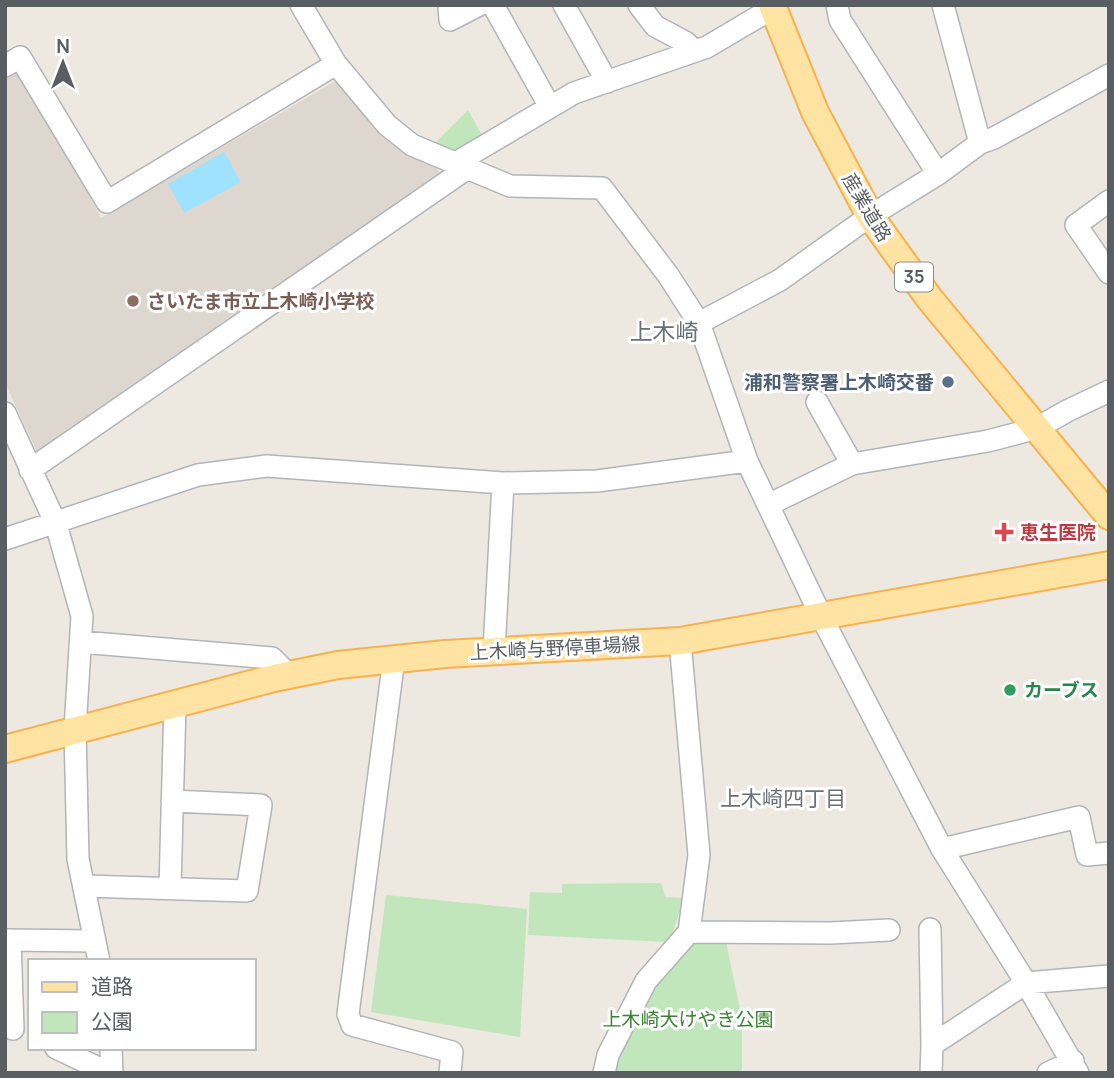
<svg xmlns="http://www.w3.org/2000/svg" width="1114" height="1078" font-family="Manrope,'Noto Sans JP',sans-serif">
<style>
.education{fill:#ddd7cf}
.green{fill:#c1e6bb}
.water{fill:#9ee2ff}
.lines{fill:none;stroke-linecap:round;stroke-linejoin:round}
.minor-casing{stroke:#b1b5b9;stroke-width:24}
.major-casing{stroke:#f7b14f;stroke-width:30}
.minor{stroke:#fff;stroke-width:21}
.major{stroke:#ffe3a3;stroke-width:26}
.education-dot{fill:#8d6e63;stroke:#fff;stroke-width:2.5}
.service-dot{fill:#5c6f8a;stroke:#fff;stroke-width:2.5}
.health-dot{fill:#e0444e;stroke:#fff;stroke-width:2.5}
.leisure-dot{fill:#2e9e5b;stroke:#fff;stroke-width:2.5}
.labels{text-anchor:middle;stroke-width:6;stroke-linejoin:round;paint-order:stroke}
.shield{fill:#fff;stroke:#8b8e91;stroke-width:2}
.shield-label{font-size:18px;font-weight:bold;fill:#595e62}
.street-label{font-size:19px;fill:#595e62;stroke:#fff}
.education-label{font-size:19px;font-weight:bold;fill:#785e54;stroke:#fff;text-anchor:start}
.service-label{font-size:19px;font-weight:bold;fill:#4e5e75;stroke:#fff;text-anchor:end}
.health-label{font-size:19px;font-weight:bold;fill:#be3a42;stroke:#fff;text-anchor:start}
.leisure-label{font-size:19px;font-weight:bold;fill:#27864d;stroke:#fff;text-anchor:start}
.park-label{font-size:19px;fill:#388330;stroke:#fff}
.neighbourhood-label{font-size:21px;fill:#6a7174;stroke:#fff}
.quarter-label{font-size:23px;fill:#6a7174;stroke:#fff}
</style>
<rect width="100%" height="100%" fill="#ede8e0"/>
<path class="education" d="M22,69l79,149 238,-139 94,82 8,15 -403,278 -33,-71v-305z"/>
<path class="green" d="M468,110l14,25 -33,19 -16,-9z
M661,883l4,14 19,1 -11,34 -6,10 -139,-7 2,-43 32,1v-9z
M386,895l141,14 -7,128 -149,-25z
M689,932h35l18,87v54h-138l4,-18z"/>
<path class="water" d="M224,152l17,30 -57,31 -16,-29z"/>
<g class="lines">
<defs>
<path id="minor" d="M301,5l35,59 51,61 25,20 98,41 92,2 66,87 31,48 48,138 74,155 121,233 84,134 52,90
M449,5l1,15 29,-15
M493,5l57,102
M564,5l43,77
M639,5l16,21 30,16 10,9
M837,5l3,15 98,154
M943,5l37,138
M5,66l15,-9 87,145 229,-138
M454,164l120,-71 133,-46 66,-39
M1109,201l-33,24 33,48
M699,323l81,-43 90,-64 68,-42 42,-31 14,-5 115,-63
M817,402l35,62 136,-23 49,-13 30,-17 42,-20
M5,413l51,111 26,92 -7,113 3,130 21,102
M30,470l436,-301
M768,505l84,-41
M5,539l193,-64 69,-9 236,17 94,-2 150,-20
M81,642l191,16 17,17
M494,651l9,-168
M394,658l-46,356 4,11 100,27 -2,21
M942,849l137,-32 8,38 22,-2
M85,886l162,5 14,-86 -89,-4
M170,888l5,-184
M930,929l2,116
M689,932l142,1 58,-3
M5,940l90,1
M10,940l3,89
M56,1048l53,25
M111,1048l1,25
M604,1073l4,-18 38,-74 43,-49 10,-77 -19,-214
M931,1073l1,-28 94,-62 83,-7
M1048,1073l25,-12"/>
<path id="major" d="M772,5l43,107 55,104 59,82 180,218
M5,749l269,-71 64,-13 107,-11 235,-13 429,-76"/>
</defs>
<use href="#minor" class="minor-casing"/>
<use href="#major" class="major-casing"/>
<use href="#minor" class="minor"/>
<use href="#major" class="major"/>
</g>
<circle class="education-dot" cx="133" cy="301" r="7"/>
<circle class="service-dot" cx="948" cy="382" r="7"/>
<path class="health-dot" d="M1000.5 521.5h7v7h7v7h-7v7h-7v-7h-7v-7h7z"/>
<circle class="leisure-dot" cx="1010" cy="690" r="7"/>
<g class="labels">
<rect class="shield" x="895" y="262.5" width="38" height="29" rx="5"/>
<g class="shield-label">
<text x="914" y="283">35</text>
</g>
<g class="street-label">
<text transform="translate(867 207) rotate(59)" y="7">産業道路</text>
<text transform="translate(555 648) rotate(-3)" y="7">上木崎与野停車場線</text>
</g>
<g class="education-label">
<text x="147" y="308">さいたま市立上木崎小学校</text>
</g>
<g class="service-label">
<text x="934" y="389">浦和警察署上木崎交番</text>
</g>
<g class="health-label">
<text x="1020" y="539">恵生医院</text>
</g>
<g class="leisure-label">
<text x="1024" y="697">カーブス</text>
</g>
<g class="park-label">
<text x="688" y="1026">上木崎大けやき公園</text>
</g>
<g class="neighbourhood-label">
<text x="783" y="806">上木崎四丁目</text>
</g>
<g class="quarter-label">
<text x="664" y="340">上木崎</text>
</g>
</g>
<rect width="1114" height="1078" fill="none" stroke="#595e62" stroke-width="14"/>
<rect x="28" y="959" width="228" height="91" fill="#ffffff" stroke="#bdbfc0" stroke-width="2"/>
<rect x="42" y="982" width="35" height="10" fill="#ffe3a3" stroke="#bdbfc0" stroke-width="2"/>
<text x="91" y="994" font-size="21" fill="#595e62">道路</text>
<rect x="42" y="1012" width="35" height="21" fill="#c1e6bb" stroke="#bdbfc0" stroke-width="2"/>
<text x="91" y="1029" font-size="21" fill="#595e62">公園</text>
<g transform="translate(63 63)" stroke="#ffffff" stroke-width="5" paint-order="stroke">
<path d="M0-5L12 26L0 18L-12 26Z" fill="#595e62"/>
<text y="-10" font-size="19" font-weight="bold" text-anchor="middle" fill="#595e62">N</text>
</g>
</svg>
